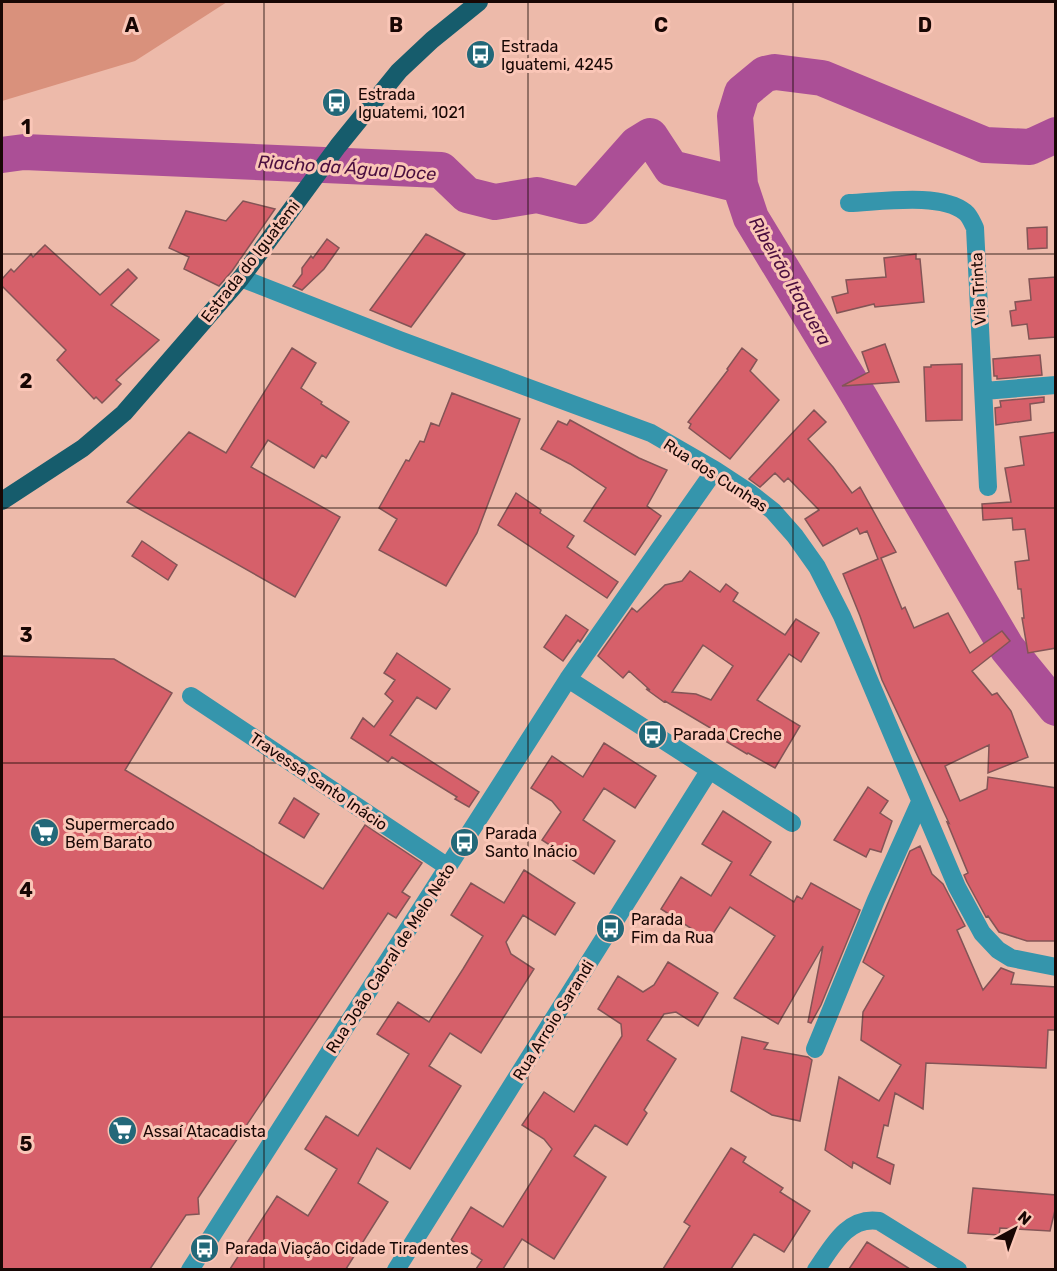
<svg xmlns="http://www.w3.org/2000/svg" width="1057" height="1271" font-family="Rubik,sans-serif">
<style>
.green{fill:#d9917c}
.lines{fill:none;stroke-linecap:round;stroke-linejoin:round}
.river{stroke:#ab4f96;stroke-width:36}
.building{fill:#d6606a;stroke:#835456;stroke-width:1.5;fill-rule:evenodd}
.minor{stroke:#3595ac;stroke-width:18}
.major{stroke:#165c6c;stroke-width:18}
.grid{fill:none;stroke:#180704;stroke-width:1.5;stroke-opacity:0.55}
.labels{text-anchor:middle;stroke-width:6;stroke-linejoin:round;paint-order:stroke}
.poi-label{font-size:16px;fill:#180704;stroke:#fac6b7;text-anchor:start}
.street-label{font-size:16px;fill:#180704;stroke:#fac6b7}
.water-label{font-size:18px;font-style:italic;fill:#4b0f3f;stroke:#fac6b7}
.grid-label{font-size:20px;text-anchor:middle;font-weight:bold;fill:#180704;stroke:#fac6b7;stroke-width:6;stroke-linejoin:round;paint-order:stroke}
</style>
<rect width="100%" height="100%" fill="#edbaaa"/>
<path class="green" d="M2,2h225l-92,59 -133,40z"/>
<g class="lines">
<path class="river" d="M1056,135l-26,12 -45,-2 -163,-67 -47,-6 -10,2 -23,19 -7,23 5,69 11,33 108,178 148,252 49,60
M2,155l22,-3 417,18 26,25 28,7 42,-7 45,11 55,-62 13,-8 21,32 69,17"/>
</g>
<path class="building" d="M243,201l32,8 -43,62 -13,15 -35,-17 5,-12 -20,-9 17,-37 40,10z
M1047,227v21l-19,1 -1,-21z
M426,234l39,20 -54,73 -41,-17z
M327,239l12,9 -15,21 -22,21 -9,-4 9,-12v-6l9,-12 2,2z
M45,245l55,50 28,-26 9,9 -26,27 48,35 -43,40 5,4 -19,19 -6,-6 -2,2 -37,-39 9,-10 -64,-64v-7l9,-10 3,3 17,-18 2,3z
M916,254v5h4l4,43 -49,5 -1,-3 -37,9 -5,-16 16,-4 -2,-13 40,-3 -2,-19z
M1056,277v60l-27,2 -2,-15 -15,2 -2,-15 6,-1 -1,-8 16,-2 -2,-21z
M885,344l14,38 -57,4 27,-14 -7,-20z
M292,348l24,15 -15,25 21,14 -1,2 28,18 -23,36 -4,-3 -8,13 -46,-28 -17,27 89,50 -45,80 -168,-95 62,-70 37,21z
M742,348l15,12 -7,11 29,29 -49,59 -41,-31 2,-4 -3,-2 40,-52 -1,-1z
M1040,355l2,20 -45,4v-3h-3l-1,-17z
M962,364v56l-36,1 -2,-54h7v-2z
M452,393l68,26 -43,114 -31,53 -67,-36 18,-31 -18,-11 27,-48 3,1 11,-20 4,1 7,-19 8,3z
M1044,397v5l-14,2 1,16 -35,5 -1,-17 6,-1 -1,-6z
M814,410l12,12 -18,17 25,28 19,26 8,-6 36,65 -15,6 21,51 3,-2 9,21 34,-15 22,40 32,-22 8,10 -38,30 20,24 5,-2 14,18 17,46 -40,16 1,-28 -44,21 15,35 27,-12 1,-12 68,11v153h-29l-28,-9 -11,-16 -2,1 -19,-35 -3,-7 4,-2 -21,-51 2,1 -67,-143 -22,-64 -17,-42 35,-15 -11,-28 -7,3 -3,-6 -34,18 -18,-27 14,-9 -31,-32 -4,4 -9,-9 -15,14 -11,-8z
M570,420l69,38 28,12 -20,36 14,10 -26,39 -51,-34 22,-33 -36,-24 -29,-15 17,-28 9,4z
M1056,432v216l-28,5 -6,-35h2l-3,-29h-3l-3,-27 14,-2 -4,-31 -12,1 -1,-12 -29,2 -1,-16 29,-2 -6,-34 19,-3 -4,-28z
M516,493l25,17 -1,3 34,23 -7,11 51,35 -11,16 -109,-73z
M142,541l35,24 -9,15 -36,-24z
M690,571l30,21 6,-8 12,9 -5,8 52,34 11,-16 23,14 -18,29 -12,-8 -32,46 43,26 -25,42 -27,-15 -1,1 -25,-15 2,-3 -59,-35 -1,1 -18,-13 4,1 -21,-19 -6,7 -25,-22 34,-48 5,4 28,-27 17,-4zM703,645l30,21 -22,34 -15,-6 -24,-2z
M566,615l22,15 -8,12 -2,-2 -15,21 -19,-14z
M397,653l53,36 -14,20 -19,-12 -27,38 89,57 -10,15 -14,-8 2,-2 -65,-40 -4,5 -37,-24 12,-20 11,9 19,-26 -8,-7 10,-14 -11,-7z
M2,656l112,3 58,34 -47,77 198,119 42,-64 57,38 -20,29 8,5 -14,21 -8,-5 -190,285 1,16 -13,1 -36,54h-148z
M604,743l52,33 -21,32 -31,-20 -21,32 32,21 -21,33 -52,-34 19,-28 -9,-11 -21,-13 21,-32 31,21z
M868,787l20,14 -8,12 12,8 -11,31 -11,-3 -4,8 -32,-17z
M294,798l25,16 -15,24 -25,-15z
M723,811l48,31 -21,33 44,27 3,-6 5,3 9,-16 49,27 -39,95 -10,18 -3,-1 15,-76 -45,78 -44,-26 41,-62 -45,-29 -21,33 -48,-31 20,-32 30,19 21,-34 -30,-18z
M920,846l12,28 11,10 22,42 -8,4 26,60 18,-22 13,5 -3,11 45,3v43h-8l-2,38 -120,-5 -3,46 -28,-16 -7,33 -4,-1 -7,32 17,8 -4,19 -37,-22 -1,6 -27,-18 14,-73 40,24 22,-36 -40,-25 2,-28 21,-36 -21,-14 47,-111z
M524,870l51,33 -20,32 -32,-20 -17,27 5,12 23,15 -53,84 -31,-20 -21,33 32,20 -51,83 -33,-21 -19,35 30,19 -42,67h-116l47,-73 31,20 29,-47 -32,-20 21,-33 32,20 51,-82 -32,-20 21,-32 31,20 34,-53 20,-33 -32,-21 20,-32 33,20z
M668,962l50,31 -20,33 -22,-14 -12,2 -17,26 29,19 -32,51 3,3 -20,32 -32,-20 -21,31 32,21 -52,82 -32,-20 -19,30h-27l6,-9 -31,-20 20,-33 32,20 49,-78 -8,-10 -22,-14 22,-33 30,20 48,-76 -1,-12 -23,-15 20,-33 25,16 11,-7z
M742,1037l26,6 -4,6 44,8 4,3 -12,61 -28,-6 -41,-24z
M731,1148l15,9 -3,5 40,26 -3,4 30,19 -26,41 -30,-18 -23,35h-68l27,-43 -6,-4z
M973,1188l83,7v11l-6,25 -50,-3 -1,7 -31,-2z
M867,1242l43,27h-61z"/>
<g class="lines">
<path class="minor" d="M849,203c30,-1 92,-11 116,9 5,4 7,10 10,16l13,259
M241,278l158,62 252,93 64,37 35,23 23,18 22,25 22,31 25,49 115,271 25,46 16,17 13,8 45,9
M984,391l72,-6
M568,679l224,144
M191,696l257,171
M815,1049l61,-149 44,-98
M190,1270l378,-591 147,-209
M396,1270l313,-499
M816,1270c16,-23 31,-54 63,-49l79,49"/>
<path class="major" d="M2,501l81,-53 41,-35 117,-135 97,-132 61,-75 33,-31 47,-38"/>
</g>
<path class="grid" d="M264,2v1268M528,2v1268M793,2v1268M2,254h1054M2,508h1054M2,763h1054M2,1017h1054"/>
<defs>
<symbol id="bus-disc" viewBox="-11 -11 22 22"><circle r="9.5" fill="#236879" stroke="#fac6b7"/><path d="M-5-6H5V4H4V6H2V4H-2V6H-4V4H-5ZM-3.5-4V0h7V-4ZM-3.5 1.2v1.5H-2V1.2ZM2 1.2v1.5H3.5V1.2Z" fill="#fff"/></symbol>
<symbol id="supermarket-disc" viewBox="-11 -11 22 22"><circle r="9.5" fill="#236879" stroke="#fac6b7"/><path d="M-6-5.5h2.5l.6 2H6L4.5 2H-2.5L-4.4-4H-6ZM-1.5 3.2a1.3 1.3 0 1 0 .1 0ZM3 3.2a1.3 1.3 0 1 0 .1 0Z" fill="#fff"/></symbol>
</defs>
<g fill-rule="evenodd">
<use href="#bus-disc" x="464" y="38" width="33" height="33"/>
<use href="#bus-disc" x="320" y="86" width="33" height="33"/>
<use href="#bus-disc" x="636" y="718" width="33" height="33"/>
<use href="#supermarket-disc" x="28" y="816" width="33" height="33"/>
<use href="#bus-disc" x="448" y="826" width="33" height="33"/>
<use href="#bus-disc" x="594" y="912" width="33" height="33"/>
<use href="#supermarket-disc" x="106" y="1114" width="33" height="33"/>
<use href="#bus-disc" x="188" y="1232" width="33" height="33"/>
</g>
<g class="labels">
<g class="poi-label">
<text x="501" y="52">Estrada<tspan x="501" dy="18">Iguatemi, 4245</tspan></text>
<text x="358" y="100">Estrada<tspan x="358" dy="18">Iguatemi, 1021</tspan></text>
<text x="673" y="740">Parada Creche</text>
<text x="65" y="830">Supermercado<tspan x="65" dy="18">Bem Barato</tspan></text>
<text x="485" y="839">Parada<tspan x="485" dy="18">Santo Inácio</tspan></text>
<text x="631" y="925">Parada<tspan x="631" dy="18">Fim da Rua</tspan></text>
<text x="143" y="1137">Assaí Atacadista</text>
<text x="225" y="1254">Parada Viação Cidade Tiradentes</text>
</g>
<g class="street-label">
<text transform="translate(250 261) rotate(-52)" y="6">Estrada do Iguatemi</text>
<text transform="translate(978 289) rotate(-93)" y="6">Vila Trinta</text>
<text transform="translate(716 475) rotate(33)" y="6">Rua dos Cunhas</text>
<text transform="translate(319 781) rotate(34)" y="6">Travessa Santo Inácio</text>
<text transform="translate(390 958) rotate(-57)" y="6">Rua João Cabral de Melo Neto</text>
<text transform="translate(553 1020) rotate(-58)" y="6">Rua Arroio Sarandi</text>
</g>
<g class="water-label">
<text transform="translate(347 168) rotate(4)" y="6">Riacho da Água Doce</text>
<text transform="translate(790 281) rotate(60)" y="6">Ribeirão Itaquera</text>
</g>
</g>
<g class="grid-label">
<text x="132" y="32">A</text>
<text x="396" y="32">B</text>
<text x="661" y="32">C</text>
<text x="925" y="32">D</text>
<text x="26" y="134">1</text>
<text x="26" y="388">2</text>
<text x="26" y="642">3</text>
<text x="26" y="897">4</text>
<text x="26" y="1151">5</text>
</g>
<rect width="1057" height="1271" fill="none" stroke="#180704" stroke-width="6"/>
<g transform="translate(1015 1229) rotate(41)" stroke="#fac6b7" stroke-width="4.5" paint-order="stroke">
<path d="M0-4.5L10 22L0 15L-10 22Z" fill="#180704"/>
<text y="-9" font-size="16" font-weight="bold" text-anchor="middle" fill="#180704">N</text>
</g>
</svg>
